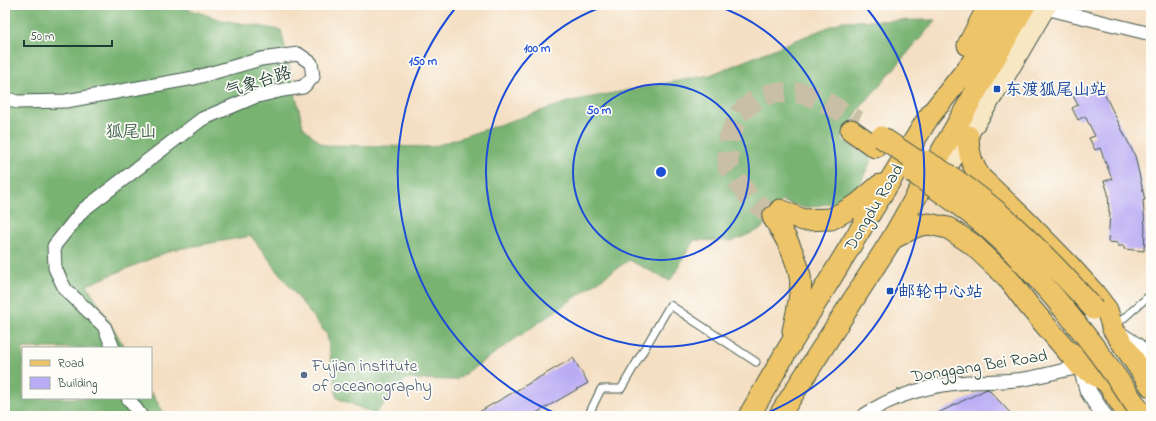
<svg xmlns="http://www.w3.org/2000/svg" width="1156" height="421" font-family="'Indie Flower','LXGW WenKai TC',sans-serif">
<style>
.forest{fill:#78b372;stroke:#4c7853}
.building{fill:#b9acf4}
.lines{fill:none;stroke-linecap:round;stroke-linejoin:round}
.primary-tunnel{stroke:#c9bfa6;stroke-width:21;stroke-dasharray:21 10;stroke-linecap:butt}
.service-casing{stroke:#3f5549;stroke-width:9}
.minor-casing{stroke:#3f5549;stroke-width:15}
.tertiary-casing{stroke:#3f5549;stroke-width:18}
.secondary-casing{stroke:#3f5549;stroke-width:21}
.primary-casing{stroke:#3f5549;stroke-width:23}
.service{stroke:#fff;stroke-width:7}
.minor{stroke:#fff;stroke-width:13}
.tertiary{stroke:#fff;stroke-width:16}
.secondary{stroke:#f8e7c3;stroke-width:19}
.primary{stroke:#eec469;stroke-width:21}
.primary-bridge-casing{stroke:#3f5549;stroke-width:23;stroke-linecap:butt}
.primary-bridge{stroke:#eec469;stroke-width:21}
.ring{fill:none;stroke:#1d4ed8;stroke-width:2}
.transit-dot{fill:#1a4fb4;stroke:#fdfcf7;stroke-width:1.5}
.service-dot{fill:#5c6f8a;stroke:#fdfcf7;stroke-width:1.5}
.labels{text-anchor:middle;stroke-width:3.5;stroke-linejoin:round;paint-order:stroke}
.street-label{font-size:17px;fill:#1f3d34;stroke:#fdfcf7}
.transit-label{font-size:17px;fill:#164399;stroke:#fdfcf7;text-anchor:start}
.park-label{font-size:17px;fill:#3c6248;stroke:#fdfcf7}
.service-label{font-size:17px;fill:#4e5e75;stroke:#fdfcf7;text-anchor:start}
.centre{fill:#1d4ed8;stroke:#fdfcf7;stroke-width:2}
.ring-label{font-size:12px;text-anchor:middle;font-weight:bold;fill:#1d4ed8;stroke:#fdfcf7;stroke-width:3.5;stroke-linejoin:round;paint-order:stroke}
</style>
<rect width="100%" height="100%" fill="#fdfcf7"/>
<filter id="ink" filterUnits="userSpaceOnUse"><feTurbulence type="fractalNoise" baseFrequency=".025" numOctaves="2"/><feDisplacementMap in="SourceGraphic" scale="8" xChannelSelector="R" yChannelSelector="G"/><feConvolveMatrix kernelMatrix="1 2 1 2 8 2 1 2 1" color-interpolation-filters="sRGB"/></filter>
<filter id="wash" filterUnits="userSpaceOnUse"><feTurbulence type="fractalNoise" baseFrequency=".012" numOctaves="4" result="noise"/><feDisplacementMap in="SourceGraphic" scale="16" xChannelSelector="R" yChannelSelector="G"/><feGaussianBlur stdDeviation="0.9" result="paint"/><feColorMatrix in="noise" values="0 0 0 0 0 0 0 0 0 0 0 0 0 0 0 0 0 1.4 0 .05"/><feComposite in="paint" operator="in"/></filter>
<g filter="url(#wash)">
<rect width="100%" height="100%" fill="#f4dfc3"/>
<path class="forest" d="M5,5h170l47,15 59,10 22,97 20,18 109,2 139,-46 139,-26 133,-54 93,-1 -76,88 -19,31 31,20 -13,27 -22,16 -32,6 -24,-7 -20,28 -28,12 -39,-1 -24,41 -41,-21 -173,120 -50,-1 -31,35 -38,-16 -10,-63 -76,-99 -79,14 -85,35 38,63h-102v50h128v-6l15,24h-161z"/>
<g id="blocks">
<path class="building" d="M1098,81l37,75 10,44h-2l2,27 -1,24 -20,-2v-3h-6v-3l-10,-1 2,-30h-1l-1,-19 -4,-12 8,-2 -12,-31 -5,2 -6,-12 6,-2 -10,-20 -7,4 -6,-12 6,-3 -6,-11z
M573,358l15,25 -57,33h-59z
M988,389l25,27h-81l53,-26z"/>
</g>
</g>
<g filter="url(#ink)">
<use href="#blocks" fill-opacity="0" stroke="#3f5549" stroke-width="1"/>
<g class="lines">
<path class="primary-tunnel" d="M773,217l-24,-20 -21,-30 1,-29 11,-25 16,-14 17,-6h28l23,8 34,20"/>
<defs>
<path id="service" d="M1114,327l37,-33
M588,416l13,-27h20l49,-84 86,57"/>
<path id="minor" d="M1045,8l106,26
M5,98l12,4 49,-1 128,-23 67,-19 37,-5 13,9 2,14 -10,10 -20,3 -29,7 -52,22 -119,91 -29,36 1,22 10,21 39,37 9,22
M1120,333l18,12 13,16
M128,398l13,18
M863,416c30,-21 70,-32 106,-34 19,-1 37,0 55,-3 19,-3 38,-9 57,-12"/>
<path id="tertiary" d="M1081,367l7,24 16,25"/>
<path id="secondary" d="M936,185l67,-105 44,-75"/>
<path id="primary" d="M968,45l21,-40
M851,130l24,17
M968,136c0,16 3,29 13,42l43,41 43,44 27,30 13,17 6,19 38,57
M780,210l23,10 28,-1 27,-15 22,-19
M773,217c12,19 22,36 27,59 3,13 -4,41 -7,55
M892,239l21,-11 8,-3 8,-1 19,4 24,16 35,33 22,29 52,61
M1077,354l4,13 26,15 22,34
M749,416l40,-69 139,-229 43,-54 37,-59
M779,416l113,-177 133,-234"/>
</defs>
<use href="#service" class="service-casing"/>
<use href="#minor" class="minor-casing"/>
<use href="#tertiary" class="tertiary-casing"/>
<use href="#secondary" class="secondary-casing"/>
<use href="#primary" class="primary-casing"/>
<use href="#service" class="service"/>
<use href="#minor" class="minor"/>
<use href="#tertiary" class="tertiary"/>
<use href="#secondary" class="secondary"/>
<use href="#primary" class="primary"/>
<defs>
<path id="primary-bridge" d="M881,137l54,36
M925,161c64,35 121,94 169,148
M912,172c30,20 59,40 85,64 10,9 19,19 28,29 45,47 82,97 118,151"/>
</defs>
<use href="#primary-bridge" class="primary-bridge-casing"/>
<use href="#primary-bridge" class="primary-bridge"/>
</g>
</g>
<g class="ring">
<circle cx="661" cy="172" r="88"/>
<path d="M714 5A175 175 0 1 1 608 5"/>
<path d="M562 416A263 263 0 0 1 457 6M865 6A263 263 0 0 1 760 416"/>
</g>
<g class="transit-dot">
<rect x="993" y="85" width="8" height="8" rx="2"/>
<rect x="886" y="287" width="8" height="8" rx="2"/>
</g>
<circle class="service-dot" cx="304" cy="375" r="4"/>
<g class="labels">
<g class="street-label">
<text transform="translate(258 81) rotate(-17)" y="6">气象台路</text>
<text transform="translate(873 207) rotate(-59)" y="6">Dongdu Road</text>
<text transform="translate(979 365) rotate(-9)" y="6">Donggang Bei Road</text>
</g>
<g class="transit-label">
<text x="1005" y="95">东渡狐尾山站</text>
<text x="898" y="297">邮轮中心站</text>
</g>
<g class="park-label">
<text x="131" y="137">狐尾山</text>
</g>
<g class="service-label">
<text x="312" y="371">Fujian institute<tspan x="312" dy="20">of oceanography</tspan></text>
</g>
</g>
<circle cx="661" cy="172" r="6" class="centre"/>
<g class="ring-label">
<text x="537" y="52">100 m</text>
<text x="423" y="65">150 m</text>
<text x="599" y="114">50 m</text>
</g>
<rect width="1156" height="421" fill="none" stroke="#fdfcf7" stroke-width="20"/>
<rect x="22" y="347" width="130" height="52" fill="#fdfcf7" stroke="#a4b0a9"/>
<rect x="30" y="360" width="20" height="6" fill="#eec469" stroke="#a4b0a9"/>
<text x="58" y="367" font-size="12" fill="#1f3d34">Road</text>
<rect x="30" y="377" width="20" height="12" fill="#b9acf4" stroke="#a4b0a9"/>
<text x="58" y="387" font-size="12" fill="#1f3d34">Building</text>
<path d="M24 40v6h88v-6" fill="none" stroke="#1f3d34" stroke-width="2"/>
<text x="30" y="40" font-size="12" fill="#1f3d34" stroke="#fdfcf7" stroke-width="3" paint-order="stroke">50 m</text>
</svg>
